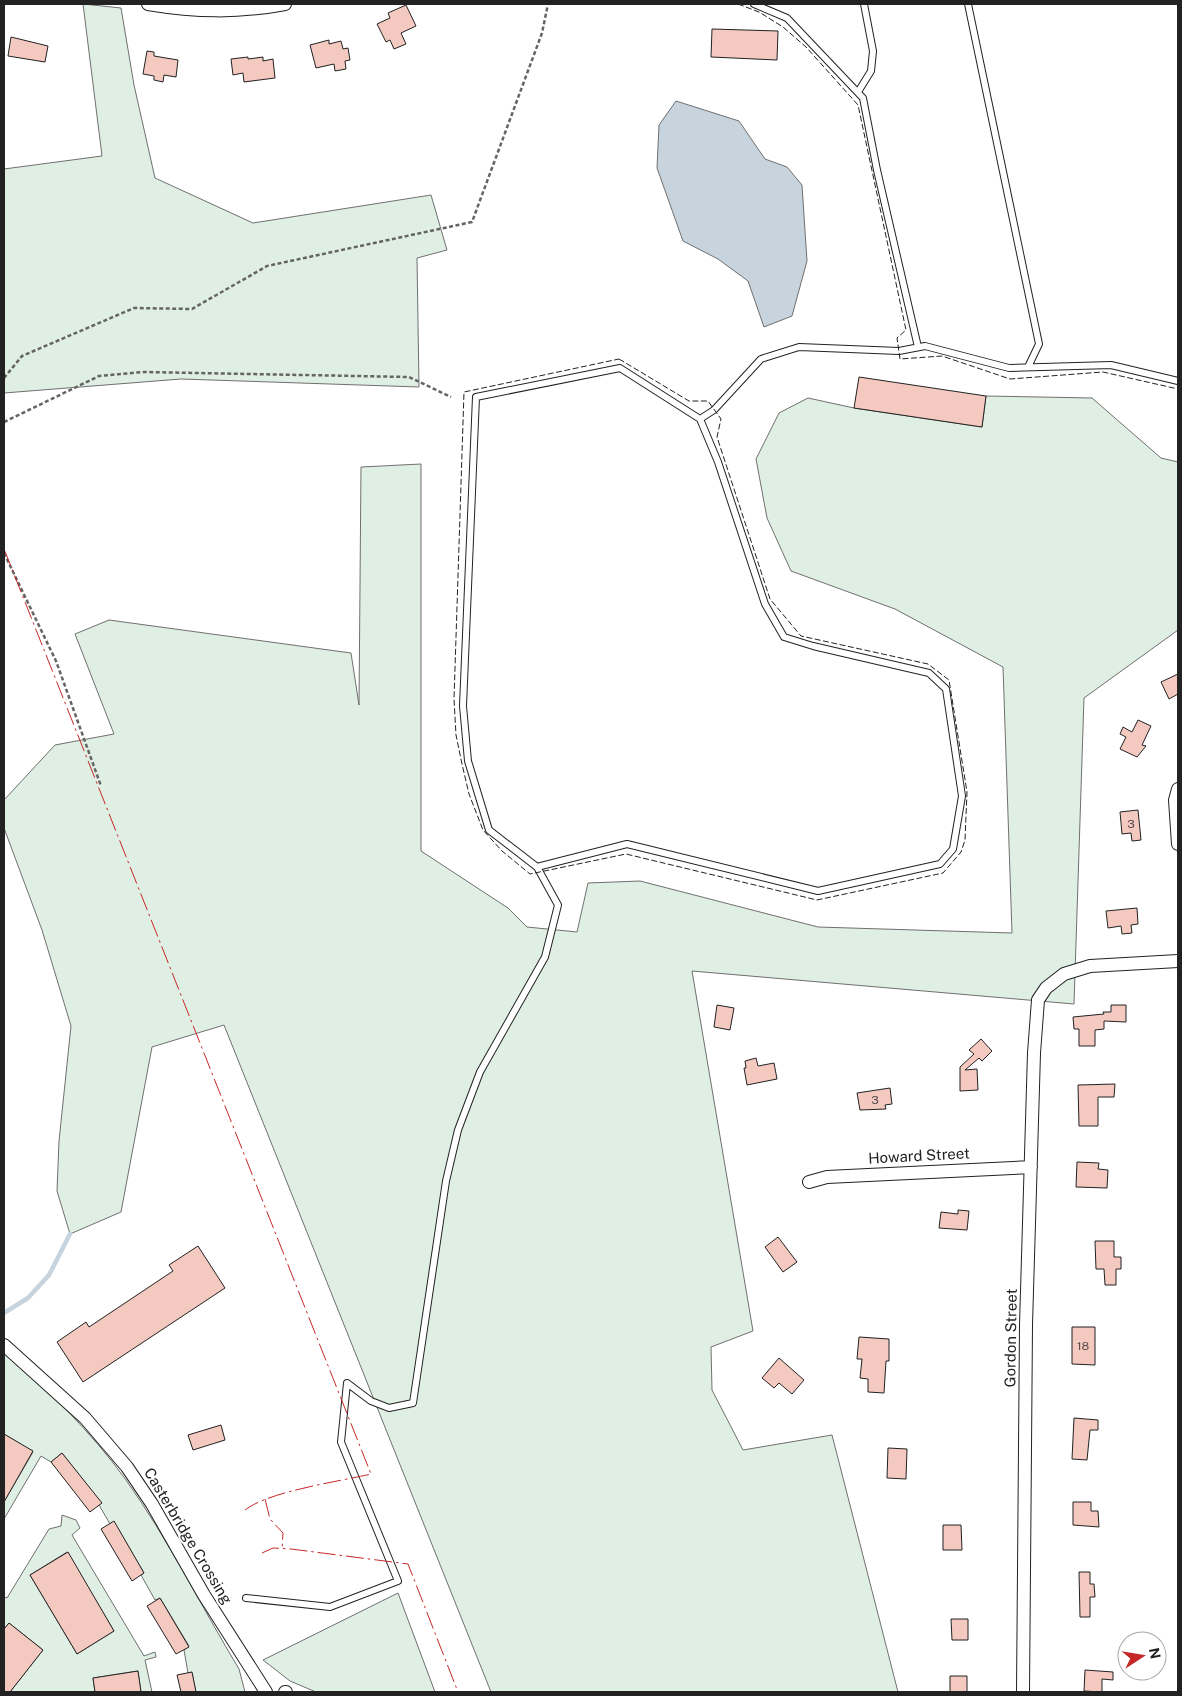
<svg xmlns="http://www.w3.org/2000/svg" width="1182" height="1696" font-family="'Public Sans',sans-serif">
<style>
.green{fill:#e0efe3;stroke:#6f6f6f;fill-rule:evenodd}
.water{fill:#c7d3dd;stroke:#6f6f6f}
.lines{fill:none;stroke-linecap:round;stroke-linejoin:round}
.stream{stroke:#c7d3dd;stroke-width:4.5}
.building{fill:#f3c9c0;stroke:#222}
.service-casing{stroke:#222;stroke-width:8}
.minor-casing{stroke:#222;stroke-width:14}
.path{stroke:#646464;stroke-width:2.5;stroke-dasharray:4 2.5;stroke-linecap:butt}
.service{stroke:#fff;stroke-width:6}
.minor{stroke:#fff;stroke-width:12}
.fence{stroke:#222;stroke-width:1;stroke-dasharray:6 2.5;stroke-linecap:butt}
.power{stroke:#c62828;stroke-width:1;stroke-dasharray:18 4 2.5 4;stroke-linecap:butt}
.labels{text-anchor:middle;stroke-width:4;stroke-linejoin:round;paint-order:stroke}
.number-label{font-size:12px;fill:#564c4a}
.street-label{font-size:15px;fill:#222;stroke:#fff}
</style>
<rect width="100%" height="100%" fill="#fff"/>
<path class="green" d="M83,4l38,4 13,77 21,93 98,45 178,-28 16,55 -30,8 2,129 -238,-8 -177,14v-224l98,-13z
M986,396l106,2 69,60 17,4v168l-94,68 -10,306 -382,-33 61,360 -42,16 1,43 31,60 89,-15 66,257h-407l-267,-667 -72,22 -31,165 -51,22 -13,-43 2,-50 12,-115 -29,-96 -38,-102v-28l51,-55 59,-11 -39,-100 34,-14 242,33 8,52 2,-238 60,-3v387l87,57 19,19 50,5 11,-49 52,-2 178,46 194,6 -9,-266 -108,-58 -104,-38 -24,-53 -11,-59 23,-46 29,-15 46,10 128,19z
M4,1345c41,44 87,86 122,135 42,59 75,126 113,189l6,23h-49l-4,-19h-4l-4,-23 5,-4 -29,-48 -5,2 -14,-25 3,-2 -30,-51 -4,2 -11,-19 2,-2 -39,-50 -11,9 -10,-6 -37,63v-17l29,-50 -29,-18z
M62,1515l14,5 4,8 -8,7 72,121 11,-4 1,5 -11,3 7,32h-11l-3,-21 -45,7 2,14h-85l33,-42 -34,-27 -5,6v-32l3,1 42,-69 12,-3zM67,1552l47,79 -37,23 -47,-79z
M398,1593l37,99h-119l-26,-11 -27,-21z"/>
<path class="water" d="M676,101l63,20 26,38 22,8 15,18 5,76 -15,55 -28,11 -16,-46 -30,-22 -35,-18 -26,-73 2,-43z"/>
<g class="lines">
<path class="stream" d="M4,1313l24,-15 21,-23 21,-41"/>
</g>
<path class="building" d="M406,5l10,21 -15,7 5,11 -12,5 -4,-9 -4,2 -9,-18 13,-6 -2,-5z
M712,29l66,2 -1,29 -66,-3z
M11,37l37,9 -3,16 -37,-6z
M329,40v4l12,-3 2,8 5,-1 2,12 -5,1 1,8 -11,2 -1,-7 -18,4 -6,-23z
M147,51l7,1v4l24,4 -2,17 -12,-2 -1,7 -9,-2v-4l-11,-2z
M248,57v2l15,-2v4l10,-2 2,19 -31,4 -1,-9 -10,2 -2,-16z
M859,377l127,19 -4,31 -128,-19z
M1178,674v20l-9,5 -8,-17z
M1138,720l13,6 -9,19 4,1 -9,11 -17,-8 6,-12 -6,-3 3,-7 9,5z
M1138,810l3,30 -9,1 -1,-8 -9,1 -2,-22z
M1137,908l1,16 -7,1 1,8 -10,1 -1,-8 -13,2 -2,-17z
M717,1005l17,3 -4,22 -16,-3z
M1111,1005h15v17l-22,-1v8l-9,1v16h-16v-17h-5l-1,-12 31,-3 -1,-2h8z
M981,1039l11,12 -10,10 -3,-3 -14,12 12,-1 1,21 -18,1v-24l14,-13 -5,-4z
M756,1058l2,8 16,-3 3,16 -30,6 -3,-17h2l-1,-7z
M1115,1084l-1,13h-16v29h-19l-1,-41z
M890,1088l2,16 -7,1 1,4 -26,1 -3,-17z
M1077,1162l22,1 -1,6 10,1 -1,18 -31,-1z
M958,1210l11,1 -2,19 -28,-2 2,-16 17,2z
M778,1237l19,25 -14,10 -18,-25z
M1095,1241h19v16h7v12h-5v16h-11l-1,-16h-8z
M198,1246l27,42 -142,94 -26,-40 29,-20 3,5 84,-56 -4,-6z
M1072,1327h23v38l-23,-1z
M859,1337l30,2v22h-3l-2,32 -16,-1v-13l-8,-1 2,-19h-5z
M779,1358l25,22 -12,14 -13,-11 -5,5 -12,-10z
M1074,1418l24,2v10h-8l-3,30 -15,-1z
M221,1425l4,15 -32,10 -5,-15z
M4,1434l29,17 -29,51z
M888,1448l19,1 -1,30 -19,-1z
M62,1453l40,50 -12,9 -39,-50z
M1073,1502h18v9h7l1,16 -26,-2z
M114,1521l30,52 -12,8 -31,-52z
M943,1525h18l1,25h-19z
M68,1552l46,79 -37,23 -47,-79z
M1079,1572h11v12h4l1,13h-5v20h-10z
M160,1598l29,49 -13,7 -29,-48z
M951,1619h17v21h-16z
M9,1623l34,27 -33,42h-6v-63z
M1085,1670l28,2v8l-11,-1v13l-18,-1z
M138,1671l3,21h-46l-2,-14z
M192,1672l4,20h-15l-4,-17z
M950,1676h17v16h-17z"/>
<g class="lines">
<defs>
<path id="service" d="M754,4l33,14 76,80 14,72 41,177
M968,4l71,340 -11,23
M858,92l13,-21 2,-20 -9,-47
M700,419l14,-9 47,-51 38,-12 100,4 26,-5 84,22 102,-3 67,16
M246,1598l84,9 68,-26 -57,-139 6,-59 24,18 18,7 24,-5 33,-222 12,-51 22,-58 65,-115 13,-52 -21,-38 -48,-37 -21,-69 -5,-55 13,-309 144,-29 80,51 18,43 47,142 19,33 29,9 116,27 17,16 16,107 -9,53 -13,15 -122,27 -191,-47 -90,23"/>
<path id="minor" d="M148,4c48,8 89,9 137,0
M1178,789l-3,11 3,44
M809,1182l18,-5 204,-10
M4,1345l81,73 42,49 25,37 52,91 62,97
M285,1692h1
M1023,1692l3,-367 8,-272 4,-53 8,-12 18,-14 26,-8 88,-5"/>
</defs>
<use href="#service" class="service-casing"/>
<use href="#minor" class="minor-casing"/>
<path class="path" d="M4,378l18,-22 112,-48 58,1 75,-43 205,-44 70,-189 6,-29
M4,422l95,-46 44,-4 266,5 42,20
M4,553l52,108 45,125"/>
<use href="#service" class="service"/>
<use href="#minor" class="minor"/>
<path class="fence" d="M738,4l21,8 24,15 23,20 52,58 48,225 -9,8 3,21 42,-3 68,23 93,-7 75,17
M619,359l70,42h19l13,18 -4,18 53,162 31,37 127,28 21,16 18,112 -2,48 -4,12 -18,21 -126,27 -191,-46 -96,20 -28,-23 -19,-21 -14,-36 -7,-30 -6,-29 -2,-36 10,-307z"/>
<path class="power" d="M4,549l367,925c-34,8 -101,17 -126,36
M265,1499l5,20 13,14 -1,16
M262,1553l11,-5 18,1 117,15 50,128"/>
</g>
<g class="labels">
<g class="number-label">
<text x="1131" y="828">3</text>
<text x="875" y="1104">3</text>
<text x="1083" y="1350">18</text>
</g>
<g class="street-label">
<text transform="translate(919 1156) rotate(-3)" y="5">Howard Street</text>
<text transform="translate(1011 1338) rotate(-89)" y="5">Gordon Street</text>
<text transform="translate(188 1536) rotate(59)" y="5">Casterbridge Crossing</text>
</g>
</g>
<rect width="1182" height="1696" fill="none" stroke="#222222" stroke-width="10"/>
<g transform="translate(1142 1656) rotate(78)"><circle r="24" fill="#ffffff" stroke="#a7a7a7"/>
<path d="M0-4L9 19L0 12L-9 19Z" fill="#c62828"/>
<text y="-8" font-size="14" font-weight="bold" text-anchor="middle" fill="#222222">N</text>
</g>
</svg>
